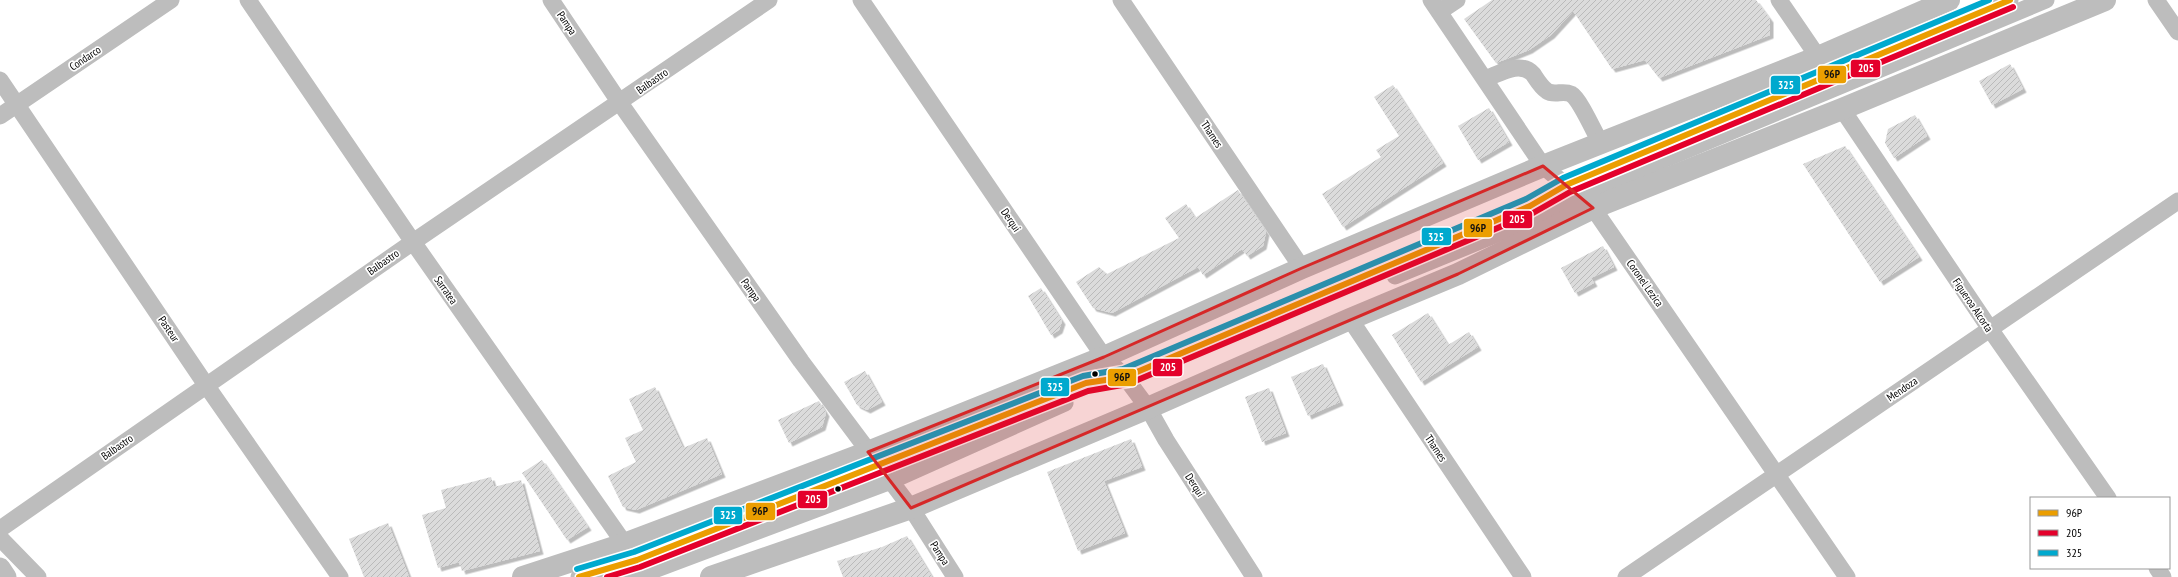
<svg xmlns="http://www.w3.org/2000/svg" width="2178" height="577" font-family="'PT Sans Narrow',sans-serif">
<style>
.building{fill:url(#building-hatch);filter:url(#shadow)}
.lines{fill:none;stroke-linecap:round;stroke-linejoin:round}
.minor{stroke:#bdbdbd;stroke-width:17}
.major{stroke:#bdbdbd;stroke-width:21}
.highway{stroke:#bdbdbd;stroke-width:22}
.bus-1-casing{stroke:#fff;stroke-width:9}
.bus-2-casing{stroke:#fff;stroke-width:9}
.bus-3-casing{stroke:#fff;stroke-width:9}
.bus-1{stroke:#eb9e00;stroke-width:6}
.bus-2{stroke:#e4002b;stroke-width:6}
.bus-3{stroke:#00a9ce;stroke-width:6}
.marked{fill:#d62828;fill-opacity:0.2;stroke:#d62828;stroke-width:3;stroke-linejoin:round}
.bus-dot{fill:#000;stroke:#fff;stroke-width:1.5}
.labels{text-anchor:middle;stroke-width:3.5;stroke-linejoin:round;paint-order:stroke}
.street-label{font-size:11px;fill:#000;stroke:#fff}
.line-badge{stroke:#fff;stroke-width:1.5}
.badge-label{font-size:11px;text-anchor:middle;font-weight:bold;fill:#fff}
.pale-badge-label{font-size:11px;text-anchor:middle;font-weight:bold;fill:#111}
</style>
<defs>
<pattern id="building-hatch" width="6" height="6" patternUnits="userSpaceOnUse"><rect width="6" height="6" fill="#dbdbdb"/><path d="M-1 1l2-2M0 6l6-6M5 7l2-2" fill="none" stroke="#bababa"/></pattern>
<filter id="shadow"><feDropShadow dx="3.5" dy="3.5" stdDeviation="0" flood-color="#0004"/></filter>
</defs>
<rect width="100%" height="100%" fill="#fff"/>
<path class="building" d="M1492,0h264l14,19v16l-111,43 -14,-18 -33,9 -39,-58 -22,24 -22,15 -33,13 -32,-44z
M2010,64l13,25 -31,16 -13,-24z
M1393,85l50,78 -100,64 -21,-33 59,-37 -5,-7 23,-14 -25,-39z
M1489,108l20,34 -31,18 -20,-34z
M1915,115l12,21 -33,22 -9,-15 3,-14z
M1845,146l74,111 -39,25 -77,-118z
M1238,190l28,42 -3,14 -16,10 -5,-7 -39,26 -5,-8 -86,46 -19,-5 -17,-26 23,-15 8,7 72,-36 -14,-20 21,-14 9,14z
M1603,246l11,21 -23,11 3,5 -19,10 -14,-25z
M1041,288l21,33 -3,9 -8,5 -23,-39z
M1428,313l20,32 21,-13 9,15 -57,35 -29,-47z
M1323,364l17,38 -32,14 -17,-39z
M865,371l17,31 -15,8 -10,-5 -13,-23z
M655,387l28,61 24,-10 15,36 -86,36 -13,-3 -15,-31 28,-14 -11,-24 18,-8 -14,-31z
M1269,388l17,45 -24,9 -17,-45z
M819,401l7,12 -4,14 -33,16 -11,-23z
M1131,439l11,28 -38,14 21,52 -47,18 -31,-79z
M542,460l46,67 -21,13 -45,-67z
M491,477l3,10 27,-7 19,71 -78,20 -3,-9 -21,6 -16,-53 24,-7 -5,-18z
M388,523l21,54h-45l-15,-38z
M907,536l25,41h-89l-6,-16 45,-14z"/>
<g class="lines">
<path class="minor" d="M248,0l165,242 218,311
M551,0l69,103 181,258 110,147 44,69
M861,0l243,357 21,20 23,31 18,32 88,137
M1121,0l181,268
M1431,0l112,166 50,42 254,369
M1779,0l39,57
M2156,0l22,32
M1439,12l18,-12
M1485,79c14,-5 35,-19 48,-5 4,6 8,13 14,17 7,5 16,-1 24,3 9,5 24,40 30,50
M0,80l206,305 134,192
M1842,109l148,220 118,169
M0,116l171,-116
M1395,276l141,-58 43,-23 467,-195
M1350,319l173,258
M0,529l413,-287 356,-242
M0,538l38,39
M2157,568l6,9
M579,577l58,-17 449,-177 39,-6 405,-171 36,-21 444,-185
M627,577l19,-4 245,-92 174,-78
M1626,577l552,-376"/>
<path class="major" d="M0,568l6,9"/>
<path class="highway" d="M523,577l101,-33 244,-92 236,-95 198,-89 241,-102 275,-109 131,-57
M711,577l200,-69 237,-100 202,-89 108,-45 135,-66 249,-99 263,-109"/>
<defs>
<path id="bus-1" d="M579,577l58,-17 449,-177 39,-6 405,-171 36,-21 444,-185"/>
<path id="bus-2" d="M607,577l33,-10 448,-176 40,-7 405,-171 37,-21 443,-185"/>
<path id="bus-3" d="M577,569l57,-17 449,-176 40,-7 403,-170 37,-21 426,-178"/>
</defs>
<use href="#bus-1" class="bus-1-casing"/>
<use href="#bus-2" class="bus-2-casing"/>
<use href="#bus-3" class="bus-3-casing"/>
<use href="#bus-1" class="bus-1"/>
<use href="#bus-2" class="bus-2"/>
<use href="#bus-3" class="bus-3"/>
</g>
<path class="marked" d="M1543,166l50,42 -135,66 -547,234 -43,-56 236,-95 198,-89z"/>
<g class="bus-dot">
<circle cx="1095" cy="374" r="3.5"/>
<circle cx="838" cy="489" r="3.5"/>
</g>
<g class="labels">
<g class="street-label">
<text transform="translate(567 23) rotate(56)" y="4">Pampa</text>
<text transform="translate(85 58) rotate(-34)" y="4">Condarco</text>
<text transform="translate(652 81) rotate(-35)" y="4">Balbastro</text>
<text transform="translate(1212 134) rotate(56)" y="4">Thames</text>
<text transform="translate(1011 220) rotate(56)" y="4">Derqui</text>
<text transform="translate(383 262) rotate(-35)" y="4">Balbastro</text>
<text transform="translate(1645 283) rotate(55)" y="4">Coronel Lezica</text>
<text transform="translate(446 290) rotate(55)" y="4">Sarratea</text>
<text transform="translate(751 290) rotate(55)" y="4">Pampa</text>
<text transform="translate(1973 305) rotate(56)" y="4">Figueroa Alcorta</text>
<text transform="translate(169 329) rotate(56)" y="4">Pasteur</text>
<text transform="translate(1902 389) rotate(-34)" y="4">Mendoza</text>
<text transform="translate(117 447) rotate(-35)" y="4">Balbastro</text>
<text transform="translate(1436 448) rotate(56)" y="4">Thames</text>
<text transform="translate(1195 485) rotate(57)" y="4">Derqui</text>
<text transform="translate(940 553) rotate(57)" y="4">Pampa</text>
</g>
</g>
<g class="line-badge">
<rect x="1850" y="59" width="31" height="19" rx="4" fill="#e4002b"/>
<rect x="1817" y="65" width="30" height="19" rx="4" fill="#eb9e00"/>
<rect x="1770" y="75" width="31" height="20" rx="4" fill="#00a9ce"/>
<rect x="1502" y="210" width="31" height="19" rx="4" fill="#e4002b"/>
<rect x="1463" y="218" width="30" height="20" rx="4" fill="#eb9e00"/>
<rect x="1421" y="227" width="31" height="19" rx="4" fill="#00a9ce"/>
<rect x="1152" y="358" width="31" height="19" rx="4" fill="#e4002b"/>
<rect x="1107" y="368" width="30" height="19" rx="4" fill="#eb9e00"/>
<rect x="1040" y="377" width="30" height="20" rx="4" fill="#00a9ce"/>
<rect x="797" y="490" width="31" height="19" rx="4" fill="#e4002b"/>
<rect x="745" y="502" width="31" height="19" rx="4" fill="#eb9e00"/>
<rect x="713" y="506" width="30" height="19" rx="4" fill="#00a9ce"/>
</g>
<g class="badge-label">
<text x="1866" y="72">205</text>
<text x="1786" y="89">325</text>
<text x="1517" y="223">205</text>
<text x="1436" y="241">325</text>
<text x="1168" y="371">205</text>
<text x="1055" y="391">325</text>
<text x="813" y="503">205</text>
<text x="728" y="519">325</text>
</g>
<g class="pale-badge-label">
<text x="1832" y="78">96P</text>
<text x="1478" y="232">96P</text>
<text x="1122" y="381">96P</text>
<text x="760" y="515">96P</text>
</g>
<rect x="2030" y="497" width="140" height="72" fill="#ffffff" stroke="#999999"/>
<rect x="2038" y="510" width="20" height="6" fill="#eb9e00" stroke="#999999"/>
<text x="2066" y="517" font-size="12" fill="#000000">96P</text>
<rect x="2038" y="530" width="20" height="6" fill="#e4002b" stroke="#999999"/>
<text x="2066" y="537" font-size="12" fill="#000000">205</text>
<rect x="2038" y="550" width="20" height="6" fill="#00a9ce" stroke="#999999"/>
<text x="2066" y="557" font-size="12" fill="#000000">325</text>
</svg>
